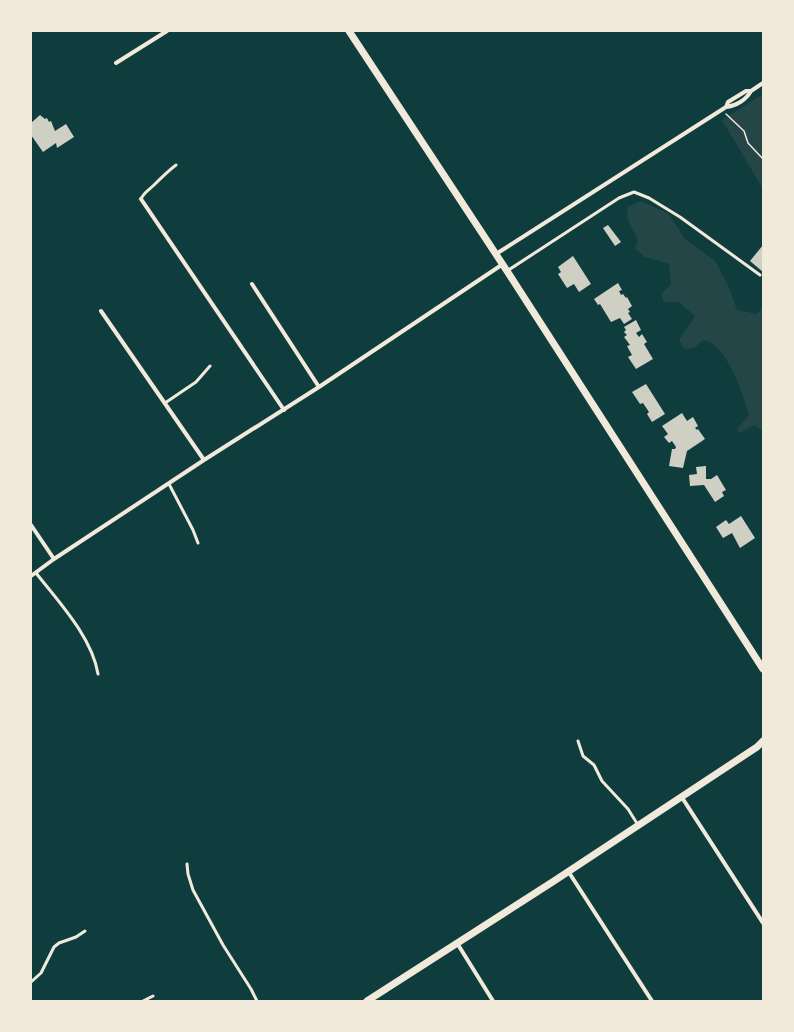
<svg xmlns="http://www.w3.org/2000/svg" width="794" height="1032" font-family="Bitter,serif">
<style>
.green{fill:#244646}
.building{fill:#cfcfc3}
.lines{fill:none;stroke-linecap:round;stroke-linejoin:round}
.path{stroke:#f1e9da;stroke-width:1.5}
.service{stroke:#f1e9da;stroke-width:3}
.minor{stroke:#f1e9da;stroke-width:4}
.tertiary{stroke:#f1e9da;stroke-width:7}
</style>
<rect width="100%" height="100%" fill="#0f3d3e"/>
<path class="green" d="M763,94v95l-41,-69z
M641,201l28,13 16,25 30,22 13,24 9,25 20,4 6,-8v125l-8,-6 -16,8 -2,-4 12,-14c-6,-21 -18,-56 -35,-70 -3,-3 -8,-4 -11,-5l-9,8 -10,1 -5,-9 16,-24 -16,-14h-15l-3,-8 10,-10 -2,-20 -24,-7 -10,-9 3,-7 -11,-24 1,-10z"/>
<path class="building" d="M40,115l5,4 2,-1 2,4 2,-1 4,10 11,-7 8,13 -17,11 -1,-5 -13,9 -12,-17v-12z
M608,225l13,17 -6,4 -12,-18z
M763,245v27l-13,-11z
M573,256l18,28 -12,8 -5,-8 -7,4 -9,-14 3,-2 -3,-5z
M618,283l4,7 -3,1 2,4 2,-1 3,4 1,-1 5,9 -4,3 2,3 -2,1 4,6 -8,5 -4,-6 -9,4 -11,-18 -2,1 -4,-6z
M636,320l5,10 -5,3 3,4 3,-3 5,8 -3,2 9,15 -17,10 -8,-12 4,-2 -5,-9 3,-1 -6,-8 3,-2 -3,-3 2,-2 -2,-3z
M646,384l19,30 -13,8 -5,-8 2,-2 -6,-9 -3,1 -8,-12z
M682,413l5,8 6,-4 5,9 -3,2 2,2 1,-1 7,10 -18,12 -4,17 -14,-2 3,-17h3l1,-2 -4,-6 -3,2 -5,-6 4,-3 -6,-8z
M706,466v13h5l6,-4 9,15 -4,2 2,4 -9,6 -11,-17 -14,1 -1,-11 8,-1 -1,-7z
M741,516l14,22 -15,10 -8,-15 -9,5 -7,-11 10,-7 3,4z"/>
<g class="lines">
<path class="path" d="M726,114l18,17 4,12 15,16"/>
<path class="service" d="M141,199c3,-7 8,-9 13,-14 7,-7 14,-14 22,-20
M507,271l112,-73 15,-6 15,6 31,19 80,58
M165,403l31,-21 14,-16
M169,484l24,46 5,13
M36,573c22,28 56,64 62,101
M578,741l5,15 11,9 8,16 26,28 10,16
M187,864l1,10 5,16 30,55 28,44 6,12
M31,982l10,-9 13,-26 5,-4 17,-6 9,-6
M143,1001l10,-5"/>
<path class="minor" d="M116,63l51,-32
M726,107l2,-5 18,-11h5l12,-8
M141,199l143,211
M496,254l230,-147c10,-1 20,-7 25,-16
M252,284l67,103
M101,311l103,149
M31,525l23,34
M31,576l23,-17 150,-99 115,-73 184,-123
M681,796l82,127
M568,871l84,130
M457,943l36,58"/>
<path class="tertiary" d="M349,31l158,240 256,398
M367,1001l187,-120 203,-134 6,-6"/>
</g>
<rect width="794" height="1032" fill="none" stroke="#f1e9da" stroke-width="64"/>
</svg>
